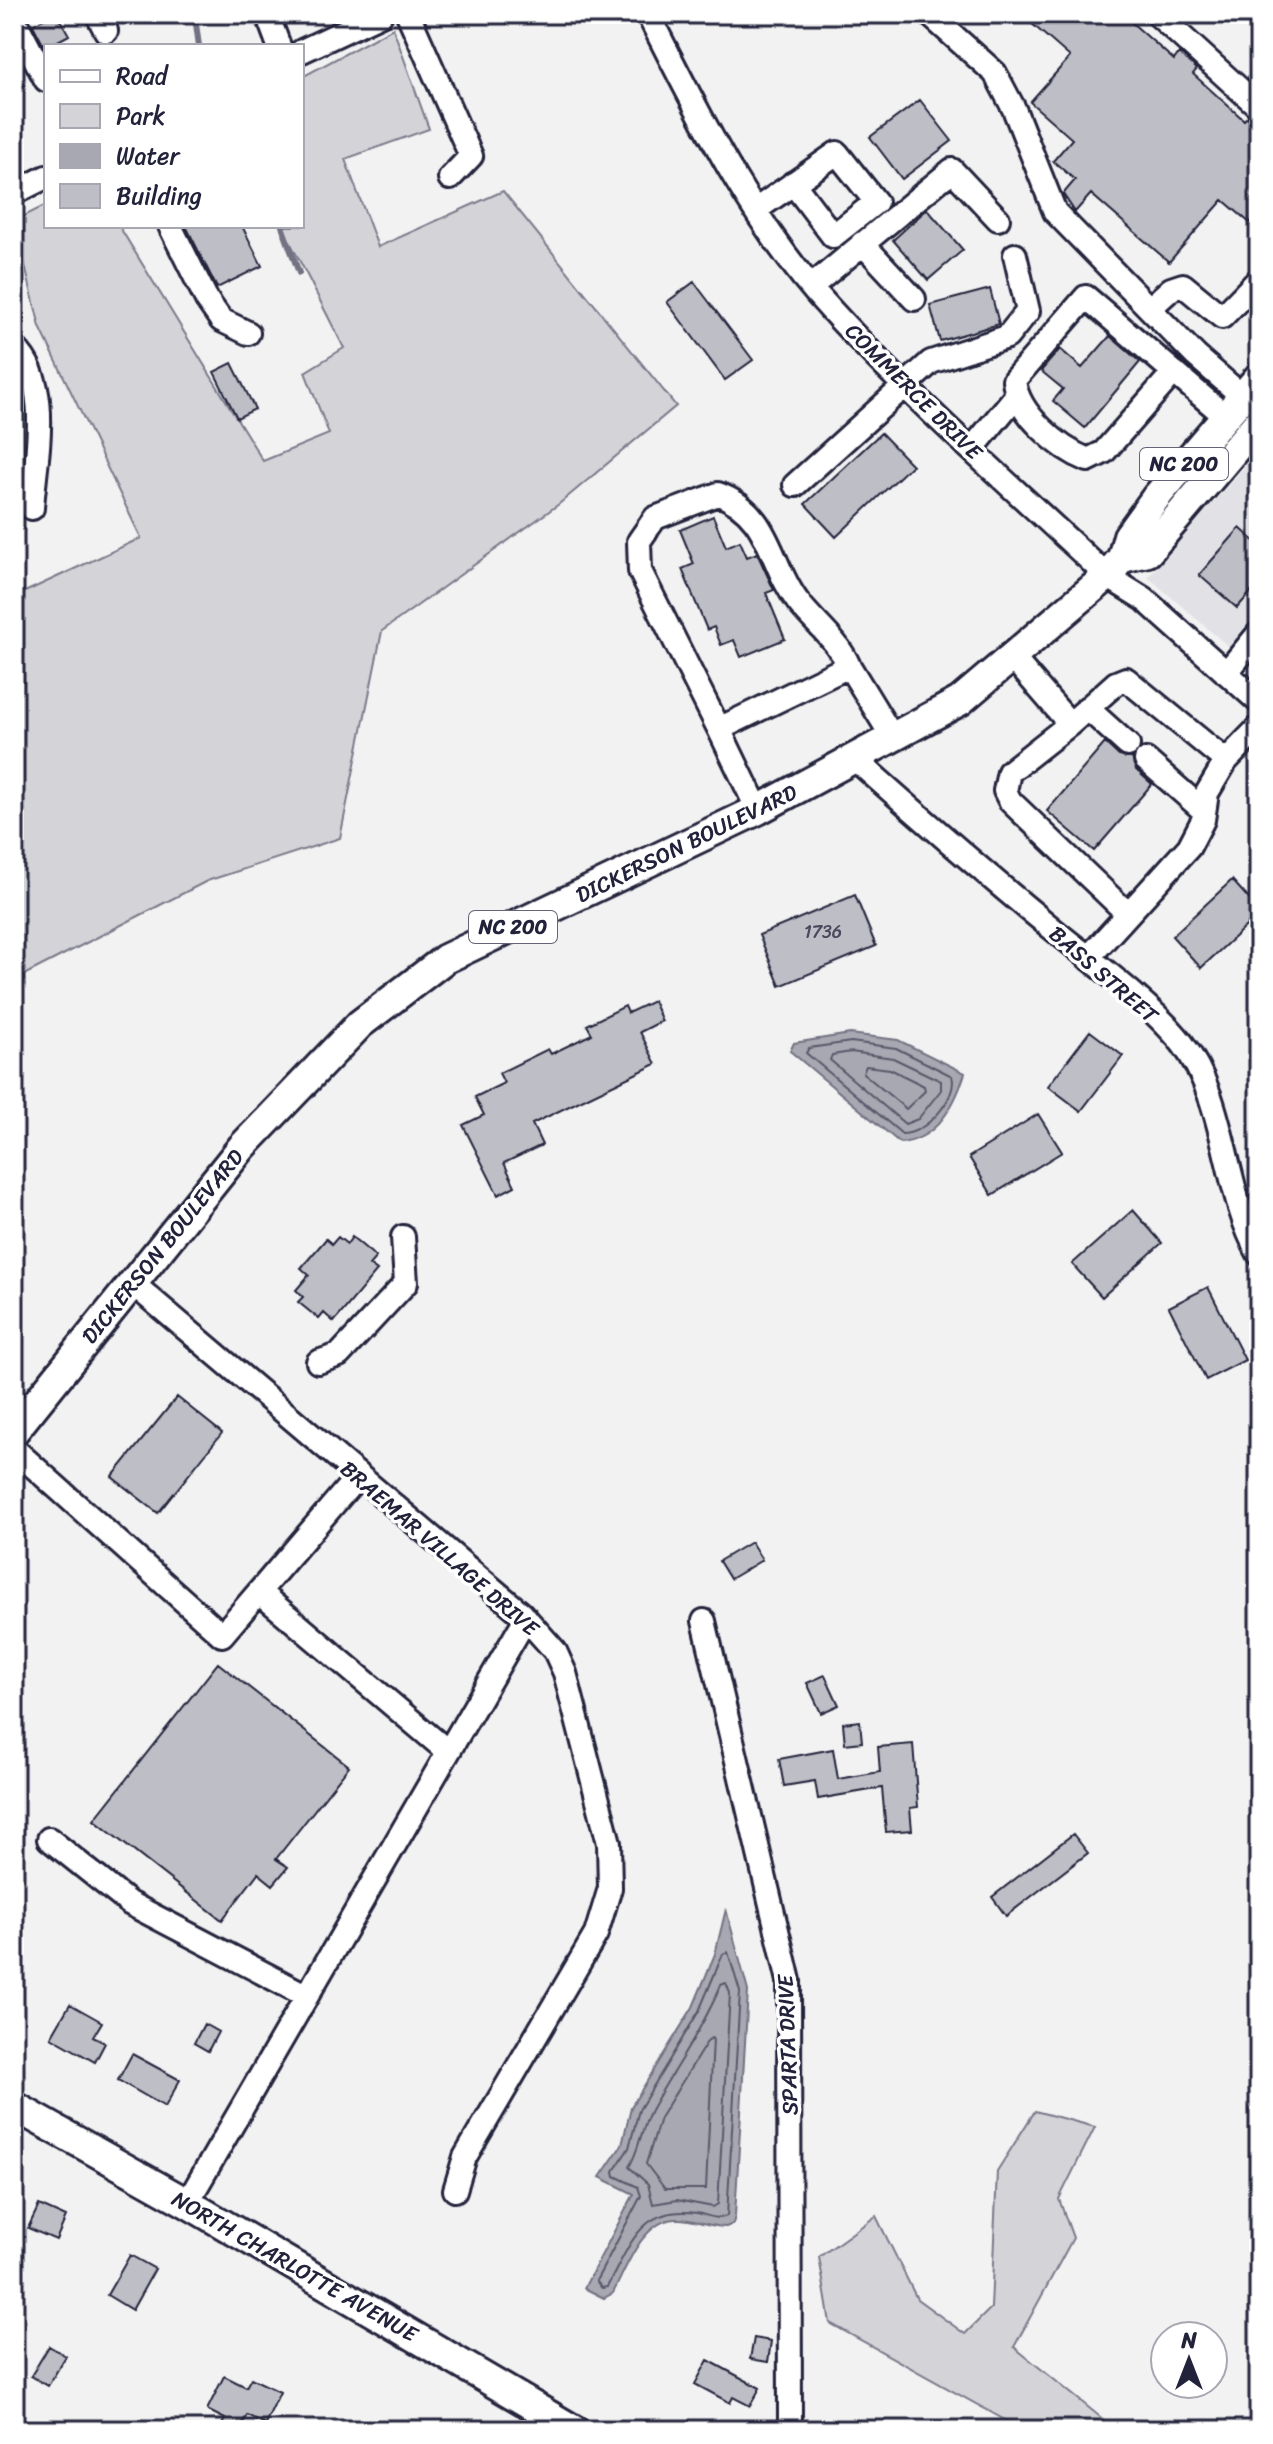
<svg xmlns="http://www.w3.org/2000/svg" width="1273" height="2444" font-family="Sriracha,sans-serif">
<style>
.built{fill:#e2e2e6}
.green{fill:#d3d3d8;stroke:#7a7a8a;stroke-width:2}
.water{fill:#a8a8b2;stroke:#727282;stroke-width:2}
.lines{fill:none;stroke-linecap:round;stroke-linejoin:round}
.shore{stroke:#58586b;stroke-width:2}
.stream{stroke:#727282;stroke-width:6}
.building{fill:#bebec6;stroke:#22223b;stroke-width:2}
.minor-casing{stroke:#22223b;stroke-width:28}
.major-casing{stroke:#22223b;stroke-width:34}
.minor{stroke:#fff;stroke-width:22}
.major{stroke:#fff;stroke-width:28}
.labels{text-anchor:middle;stroke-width:7;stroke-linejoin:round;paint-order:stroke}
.number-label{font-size:18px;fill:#49495e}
.shield{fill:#fff;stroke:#646476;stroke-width:2}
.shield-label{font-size:20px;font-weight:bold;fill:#22223b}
.street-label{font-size:22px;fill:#22223b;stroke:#fff}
</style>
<rect width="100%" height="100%" fill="#f2f2f3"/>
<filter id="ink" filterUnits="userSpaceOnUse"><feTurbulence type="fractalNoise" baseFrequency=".0125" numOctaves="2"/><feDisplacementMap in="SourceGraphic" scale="16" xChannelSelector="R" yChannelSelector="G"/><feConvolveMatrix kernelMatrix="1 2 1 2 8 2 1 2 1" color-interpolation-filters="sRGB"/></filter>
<g filter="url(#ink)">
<path class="built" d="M1259,450v223l-111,-96z"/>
<path class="green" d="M393,28l36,101 -84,30 33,88 125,-56 173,215 -117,98 -177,127 -42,207 -133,43 -193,99v-383l127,-59 -101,-211 -26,-106 32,-16v21h73l144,235 66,-27 -24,-62 39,-24 -62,-122h20v-149z
M1035,2111l60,16 -36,72 14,39 -59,109 90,73 -3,10h-78l-193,-107 -11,-66 57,-41 41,83 48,35 26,-26 6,-137z"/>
<path class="water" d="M850,1034l48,6 67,33c-10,32 -29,67 -65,70l-110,-92 4,-8z
M726,1909l22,82 -13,225 -2,8 -7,3c-17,0 -33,-9 -50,-8 -34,1 -50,50 -63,74l-9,5 -20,-10 50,-94 -34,-17 22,-32 9,-38 62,-100 22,-53z"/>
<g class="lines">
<path class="shore" d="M851,1042l45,6 56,28c7,22 -28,59 -50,58l-96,-81 3,-5z
M851,1052l42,6 48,23v9l-23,29 -13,5 -75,-64 2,-5z
M866,1066l24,3 34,17 1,5 -19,18 -43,-36z
M728,1952l12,40 -13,224c-9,5 -20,-1 -30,-3 -57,-8 -66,31 -90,74l-5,1 -6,-7 45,-85 -3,-9 -23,-11 -1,-5 15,-23 10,-38 60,-99 24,-57z
M726,1983l4,10 -12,211 -5,3 -36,-7 -24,4 -5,-20 -19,-17c11,-18 12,-39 22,-57 23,-42 51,-80 70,-125z
M713,2038l-7,151h-41l-19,-25 14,-46 48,-78z"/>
<path class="stream" d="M188,14l8,10 3,22
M282,226l17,47"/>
</g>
<path class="building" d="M52,14h5l12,21 -24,13 -12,-23z
M1039,14h83l52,46 5,-7 18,16 -4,5 51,46 4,-4 11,7v89l-9,11 -27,-23 -54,62 -78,-68 -16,18 -12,-18 12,-14 -22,-19 19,-22 -42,-37 40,-45 -39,-34z
M920,100l32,41 -50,38 -32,-42z
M927,209l36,41 -35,30 -35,-40z
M186,226h56l20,40 -45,22z
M694,282l59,78 -28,20 -58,-78z
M990,289l9,35 -59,17 -10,-36z
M1110,336l30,26 -55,66 -32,-27 10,-12 -22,-18 19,-22 22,19z
M232,363l23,46 -18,9 -23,-46z
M881,433l31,32 -76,72 -31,-33z
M713,516l13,31 14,-6 7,16 10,-4 17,37 -8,3 19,46 -44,18 -7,-17 -13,5 -7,-18 -7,3 -25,-61 12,-5 -14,-34z
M1240,528l19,17v38l-22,25 -38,-33z
M1105,743l14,13 13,2 4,12 16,14 -58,67 -47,-40z
M1232,880l27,30v4l-58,54 -29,-32z
M855,895l21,51 -96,40 -21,-51z
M653,1001l9,20 -22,11 16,32 -124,60 10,21 -38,18 11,23 -17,9 -35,-70 21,-10 -9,-18 29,-14 -5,-10 49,-24 3,5 41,-20 -5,-9 38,-19 3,7z
M1090,1031l33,25 -42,55 -33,-25z
M1038,1114l24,38 -70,43 -23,-38z
M1133,1210l29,33 -60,54 -30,-33z
M338,1237l9,7 5,-7 24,20 -7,8 8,6 -43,51 -10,-9 -5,6 -21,-17 5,-5 -7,-7 13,-15 -8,-7 25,-29 6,5z
M1208,1287l37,73 -39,20 -37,-73z
M177,1397l45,36 -64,80 -46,-36z
M751,1542l11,18 -32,19 -11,-18z
M218,1663l131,103 -73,93 12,8 -15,18 -15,-12 -36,47 -128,-100z
M825,1675l14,30 -18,8 -14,-30z
M860,1721l2,21 -17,2 -2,-21z
M913,1744l5,63 -8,1 2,22 -26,2 -4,-44 -64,11 -3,-18 -31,5 -5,-27 54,-10 5,30 42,-7 -2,-25z
M1073,1834l15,19 -82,63 -14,-19z
M70,2004l32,18 -9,15 12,6 -10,19 -44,-25z
M204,2024l14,8 -10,19 -14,-8z
M132,2054l48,26 -15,27 -47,-27z
M39,2205l27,12 -10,23 -28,-12z
M130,2255l25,14 -23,41 -25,-15z
M754,2338l17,3 -3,21 -18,-3z
M49,2346l17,10 -18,30 -17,-10z
M708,2360l52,28 -10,18 -17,-9 -3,6 -35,-19z
M224,2376l22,11 5,-9 29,14 -15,32 -18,-9 -8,15h-20l6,-11 -18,-9z"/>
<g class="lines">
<defs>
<path id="minor" d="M97,14l9,17
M267,14l12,32
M408,14l63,142 -21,22
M648,14c52,103 105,212 184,297 86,94 183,178 275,265l37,23 115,103
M929,14l66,59 19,36 41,103 141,144 46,40
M1157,14l102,93
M14,19l32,61
M302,51l79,-37
M14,193l32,-16
M757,209l80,-56 39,49 -43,34 -40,-53
M170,226l37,74 14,20 27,13
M862,243l52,56
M812,286l140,-116 46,49
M1150,308l21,-19 12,-4 39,32 37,-38
M14,347c40,37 21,112 18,161
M1174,372l-70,80 -16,8c-30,-12 -71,-47 -74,-80l72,-83 139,119
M972,449l43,-52
M795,485l136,-123 76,-25 21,-26 -13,-56
M1012,657l58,67 46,-41 10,-4 100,82 33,-34
M1226,673l33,-40
M1087,708l41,37
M1070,724l-61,48 -4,19 5,10 117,112
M719,729l-79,-158 -1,-30 16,-23 63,-24c53,19 51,70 80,108 18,23 39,37 51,64
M855,759c64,57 128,113 194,167 40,33 101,77 133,117 45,57 41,147 77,211
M1146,760l58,51
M758,810l-39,-81 130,-63 44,72
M1088,958l101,-111 14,-27 4,-27 19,-32
M132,1283l390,331 33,37 10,22 44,170 1,45 -14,46 -131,223 -10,33
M318,1362l21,-7 67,-72 -3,-46
M14,1449l208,186 135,-158
M259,1592l188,159
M704,1621l85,360 1,449
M49,1839l80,64 178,93
M187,2203l339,-585"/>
<path id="major" d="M1122,558l26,-6 111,-131
M14,1431l228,-284 118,-123 85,-65 313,-149 202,-109 147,-125 15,-18 6,-22 29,-40 102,-119
M14,2106l173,97 387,227"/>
</defs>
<use href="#minor" class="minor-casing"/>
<use href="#major" class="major-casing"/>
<use href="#minor" class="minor"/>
<use href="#major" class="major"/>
</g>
</g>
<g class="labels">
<g class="number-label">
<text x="823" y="938">1736</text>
</g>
<g class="shield">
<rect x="1140" y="448" width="88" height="32" rx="6"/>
<rect x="469" y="911" width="88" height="32" rx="6"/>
</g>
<g class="shield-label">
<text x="1184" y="471">NC 200</text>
<text x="513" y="934">NC 200</text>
</g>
<g class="street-label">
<text transform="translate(914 391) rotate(45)" y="8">COMMERCE DRIVE</text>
<text transform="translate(686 843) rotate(-26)" y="8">DICKERSON BOULEVARD</text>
<text transform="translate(1104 974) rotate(41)" y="8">BASS STREET</text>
<text transform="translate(162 1246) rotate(-51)" y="8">DICKERSON BOULEVARD</text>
<text transform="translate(440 1548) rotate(41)" y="8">BRAEMAR VILLAGE DRIVE</text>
<text transform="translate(787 2045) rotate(-92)" y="8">SPARTA DRIVE</text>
<text transform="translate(295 2266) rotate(30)" y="8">NORTH CHARLOTTE AVENUE</text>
</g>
</g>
<rect width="1273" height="2444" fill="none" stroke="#fff" stroke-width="48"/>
<rect x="24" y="24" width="1225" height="2396" fill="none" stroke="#22223b" stroke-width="3" filter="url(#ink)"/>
<rect x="44" y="44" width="260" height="184" fill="#ffffff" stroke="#a7a7b1" stroke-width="2"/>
<rect x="60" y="70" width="40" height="12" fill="#ffffff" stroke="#a7a7b1" stroke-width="2"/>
<text x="116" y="84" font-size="24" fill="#22223b">Road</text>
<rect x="60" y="104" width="40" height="24" fill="#d3d3d8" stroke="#a7a7b1" stroke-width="2"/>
<text x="116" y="124" font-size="24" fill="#22223b">Park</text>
<rect x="60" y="144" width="40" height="24" fill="#a8a8b2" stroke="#a7a7b1" stroke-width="2"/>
<text x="116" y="164" font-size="24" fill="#22223b">Water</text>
<rect x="60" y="184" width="40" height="24" fill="#bebec6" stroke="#a7a7b1" stroke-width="2"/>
<text x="116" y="204" font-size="24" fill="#22223b">Building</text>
<g transform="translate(1189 2360)"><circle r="38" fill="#ffffff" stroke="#a7a7b1" stroke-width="2"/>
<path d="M0-6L14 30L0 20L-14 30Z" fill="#22223b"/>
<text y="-12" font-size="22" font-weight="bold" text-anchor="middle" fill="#22223b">N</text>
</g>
</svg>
